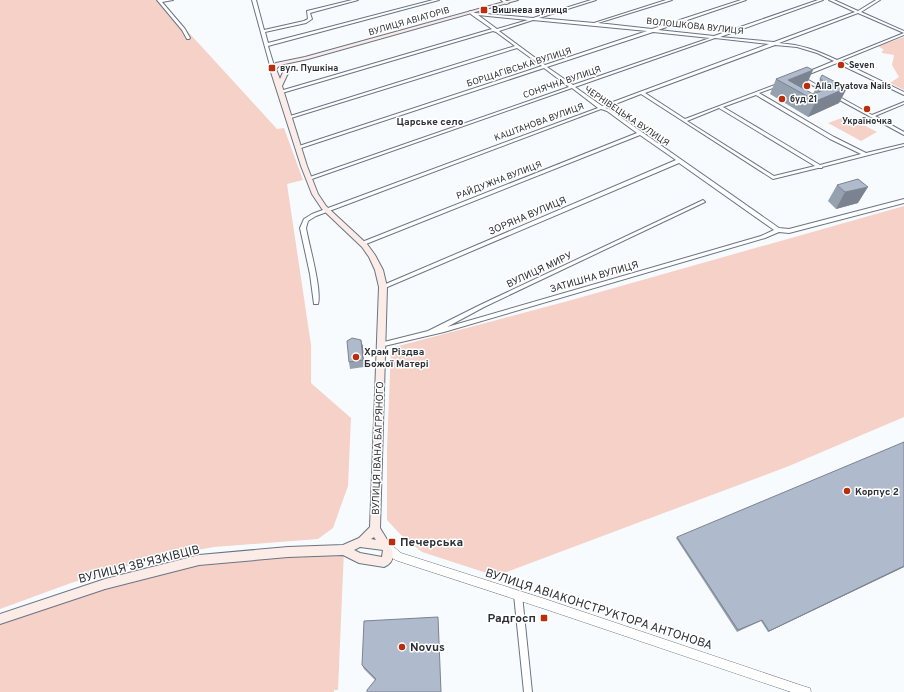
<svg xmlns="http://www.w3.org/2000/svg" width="904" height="692" font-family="Overpass,sans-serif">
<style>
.green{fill:#f5d1c8}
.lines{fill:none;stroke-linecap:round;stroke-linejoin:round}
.minor-casing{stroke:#697483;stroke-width:2}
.tertiary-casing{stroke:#697483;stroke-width:1}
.secondary-casing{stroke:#697483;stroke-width:2}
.minor{fill:#fff;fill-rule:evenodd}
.tertiary{fill:#fff;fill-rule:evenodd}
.secondary{fill:#fcece8;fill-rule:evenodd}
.wall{fill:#96a1af}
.shaded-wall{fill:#7a838f}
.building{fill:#afbbcc;stroke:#7a838f}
.poi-dot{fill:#b92e0d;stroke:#fff;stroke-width:1.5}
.labels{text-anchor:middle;stroke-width:3;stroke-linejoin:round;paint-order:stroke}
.far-poi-label{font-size:9px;font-weight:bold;fill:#2b3037;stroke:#fff;text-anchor:start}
.far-street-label{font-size:9px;fill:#2b3037;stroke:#fff}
.far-quarter-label{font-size:10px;font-weight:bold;fill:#2b3037;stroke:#fff}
.street-label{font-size:10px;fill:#2b3037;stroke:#fff}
.poi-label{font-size:10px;font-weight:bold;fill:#2b3037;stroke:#fff;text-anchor:start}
.near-poi-label{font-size:12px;font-weight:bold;fill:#2b3037;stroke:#fff;text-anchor:start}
.near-street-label{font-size:12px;fill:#2b3037;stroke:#fff}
</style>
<rect width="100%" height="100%" fill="#f8fbfe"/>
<path class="green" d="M0,0h159l118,129 7,-1 19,52 -16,4 24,161v38l40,35 -3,68 -15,42 -15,11 -104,8 -56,10 -87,26 -71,26z
M904,37v53l-14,-7 9,-6 -7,-12 2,-10 -12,-2v-2l2,-1 -6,-4z
M847,116l30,16 -16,9 -33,-18z
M904,206v211l-115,49 -293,110 -74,-24 -21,-17 -14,-15v-72l4,-100 177,-47z
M344,550l-6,140h-4v2h-334v-72l199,-60z"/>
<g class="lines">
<defs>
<path id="minor" d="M157,0h16l-11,2 23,27 5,9 -1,1h-2l-5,-9z
M252,0h4l8,30 40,-9 4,-2 -1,-8 45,-11h6l-48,13 2,6 -6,4 -41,9 3,11 165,-43h6l-171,46 7,23 -2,1 -2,-1z
M501,0h4l4,3 -3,1z
M591,0h5l-57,18 55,5 72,-23h6l-74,23 54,6 89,-29h5l-88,30 56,6 104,-36h5l-103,37 54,5 81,-30 -26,-12h5l24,11 18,-11h4l-19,12 43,19v4l-64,26 64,31v3l-67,-32 -30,12h-2v-2l29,-12 -17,-8 -20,-6 -22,-2 -130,48 40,26 95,-36 2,1 -1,1 -22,8 75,44 32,16 38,-9v2l-82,21v1h-4l-45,11 -132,-85 -36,14 4,1 170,119 10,1 115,-30v4l-115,30 -10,-1 -14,6 -321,94 -64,15h-2l-1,-2 1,-2h2l48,-12 52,-26 221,-104 2,-1 2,2 -221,105 -37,20 314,-91 13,-6 -95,-67 -294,125h-4l-1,-1 1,-1 295,-126 -36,-25 -274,109h-4l-1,-1 1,-1 275,-109 -30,-22 -6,-2 -285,107 -8,5 -2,7c3,17 16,62 12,76h-4l-4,-30 -10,-46 4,-9 8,-5 286,-106 -26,-20 -263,92h-2v-2l262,-91 -25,-19 -246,81h-2v-2l246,-81 -25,-18 -226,70 -4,-1 228,-71 -19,-14 -3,-1 -211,62h-2v-2l212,-62 -20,-14 -3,-3 1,-1h2l3,2 58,5zM858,13l46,20 -67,27c-21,-10 -35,-15 -58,-17zM478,15l50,5 -31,9zM533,20l114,11 -102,34 -46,-34zM653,32l57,6 -137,47 -26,-18zM715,38l54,6 -167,62 -27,-19zM756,95l74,44 31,15 -41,11 -97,-58zM719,108l96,58 -41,10 -87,-55z
M801,77h2l23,13 -3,1 -22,-12z
M834,95h2l36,20 32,-13v2l-29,12 29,16v3l-70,-38z
M518,591l3,1 1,3 10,97h-8l-10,-97 1,-3z"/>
<path id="tertiary" d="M386,542l3,1 12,10 144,46 261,88 4,1 1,4h-20l-246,-83 -147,-48c-6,-2 -14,-9 -16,-15l1,-3z"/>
<path id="secondary" d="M511,0h7l-210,59 -28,6 -4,4 4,10 4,-9 5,1 -7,15 25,80 11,28 8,12 41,38 8,11 8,15 4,17 -7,241c6,11 23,31 4,39l-25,-4 -16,-8 -55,2 -89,8 -94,24 -105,35v-10l105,-35 94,-24 89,-8 55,-2 16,-7 11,-11 9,-240 -4,-17 -6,-13 -7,-10 -40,-38 -10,-15 -11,-28 -31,-97 6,-6 29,-6zM374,537l2,3 -5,-1zM360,547l23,3 -1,7 -22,-4 -6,-3z"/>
</defs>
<use href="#minor" class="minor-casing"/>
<use href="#tertiary" class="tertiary-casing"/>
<use href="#secondary" class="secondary-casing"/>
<use href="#minor" class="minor"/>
<use href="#tertiary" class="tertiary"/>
<use href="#secondary" class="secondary"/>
</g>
<path class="wall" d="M776,79l30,7 -4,1 11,7 7,-15 27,9 -8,15 -31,14 -38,-23z
M837,185l21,18 -22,6 -8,-8z
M361,340l2,7 1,20 -14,2 -1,-7z
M677,537l227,30 -136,65 -7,-11 -24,11 -61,-94z
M438,617l-63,63 -11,-11 -2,-4z"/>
<path class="shaded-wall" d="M813,70l-7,16 -10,4 -8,-10z
M847,88l-8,15 -31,14 8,-16z
M868,187l-10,16 -22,6 9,-17z
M361,340l2,7 1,20 -1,-7z
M904,566v1l-136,65 1,-1z"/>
<path class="building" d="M807,67l6,3 -25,10 25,14 21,-8 -14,-7 2,-4 25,13 -31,13 -40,-22z
M858,179l10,8 -23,5 -8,-7z
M352,338l9,2 2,20 -14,2 -2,-21z
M904,442v124l-135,65 -7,-11 -24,10 -61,-93z
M438,617l3,75h-74v-2l9,-11 -14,-14 2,-44z"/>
<g class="poi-dot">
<rect x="480" y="6" width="8" height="8" rx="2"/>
<circle cx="841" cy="65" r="4"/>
<rect x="268" y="64" width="8" height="8" rx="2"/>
<circle cx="807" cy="86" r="4"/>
<circle cx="782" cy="99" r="4"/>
<circle cx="867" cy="109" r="4"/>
<circle cx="356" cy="357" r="4"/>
<circle cx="847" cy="491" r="4"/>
<rect x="388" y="538" width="8" height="8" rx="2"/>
<rect x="540" y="614" width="8" height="8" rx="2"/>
<circle cx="402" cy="647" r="4"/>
</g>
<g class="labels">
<g class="far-poi-label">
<text x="492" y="13">Вишнева вулиця</text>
<text x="849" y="68">Seven</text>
<text x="280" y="71">вул. Пушкіна</text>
<text x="815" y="89">Alla Pyatova Nails</text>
<text x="790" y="102">буд 21</text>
<text x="867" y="124" text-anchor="middle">Україночка</text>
</g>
<g class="far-street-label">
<text transform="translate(409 21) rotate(-16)" y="3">ВУЛИЦЯ АВІАТОРІВ</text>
<text transform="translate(695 26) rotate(6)" y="3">ВОЛОШКОВА ВУЛИЦЯ</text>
<text transform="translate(519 67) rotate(-18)" y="3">БОРЩАГІВСЬКА ВУЛИЦЯ</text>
<text transform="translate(562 82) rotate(-19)" y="3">СОНЯЧНА ВУЛИЦЯ</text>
<text transform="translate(627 116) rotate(34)" y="3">ЧЕРНІВЕЦЬКА ВУЛИЦЯ</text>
<text transform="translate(539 122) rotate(-20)" y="3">КАШТАНОВА ВУЛИЦЯ</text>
<text transform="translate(499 180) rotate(-21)" y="3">РАЙДУЖНА ВУЛИЦЯ</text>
</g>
<g class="far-quarter-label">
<text x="430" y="125">Царське село</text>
</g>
<g class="street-label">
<text transform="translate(527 215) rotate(-23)" y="4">ЗОРЯНА ВУЛИЦЯ</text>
<text transform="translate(539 269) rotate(-25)" y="4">ВУЛИЦЯ МИРУ</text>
<text transform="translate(594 276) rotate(-16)" y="4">ЗАТИШНА ВУЛИЦЯ</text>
<text transform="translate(377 448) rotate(-88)" y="4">ВУЛИЦЯ ІВАНА БАГРЯНОГО</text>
</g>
<g class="poi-label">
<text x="364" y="355">Храм Різдва<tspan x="364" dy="12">Божої Матері</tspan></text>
<text x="855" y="495">Корпус 2</text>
</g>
<g class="near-poi-label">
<text x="400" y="546">Печерська</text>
<text x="536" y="622" text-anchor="end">Радгосп</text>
<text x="410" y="651">Novus</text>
</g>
<g class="near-street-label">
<text transform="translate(139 564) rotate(-14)" y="4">ВУЛИЦЯ ЗВ'ЯЗКІВЦІВ</text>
<text transform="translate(599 609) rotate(18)" y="4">ВУЛИЦЯ АВІАКОНСТРУКТОРА АНТОНОВА</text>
</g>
</g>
</svg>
